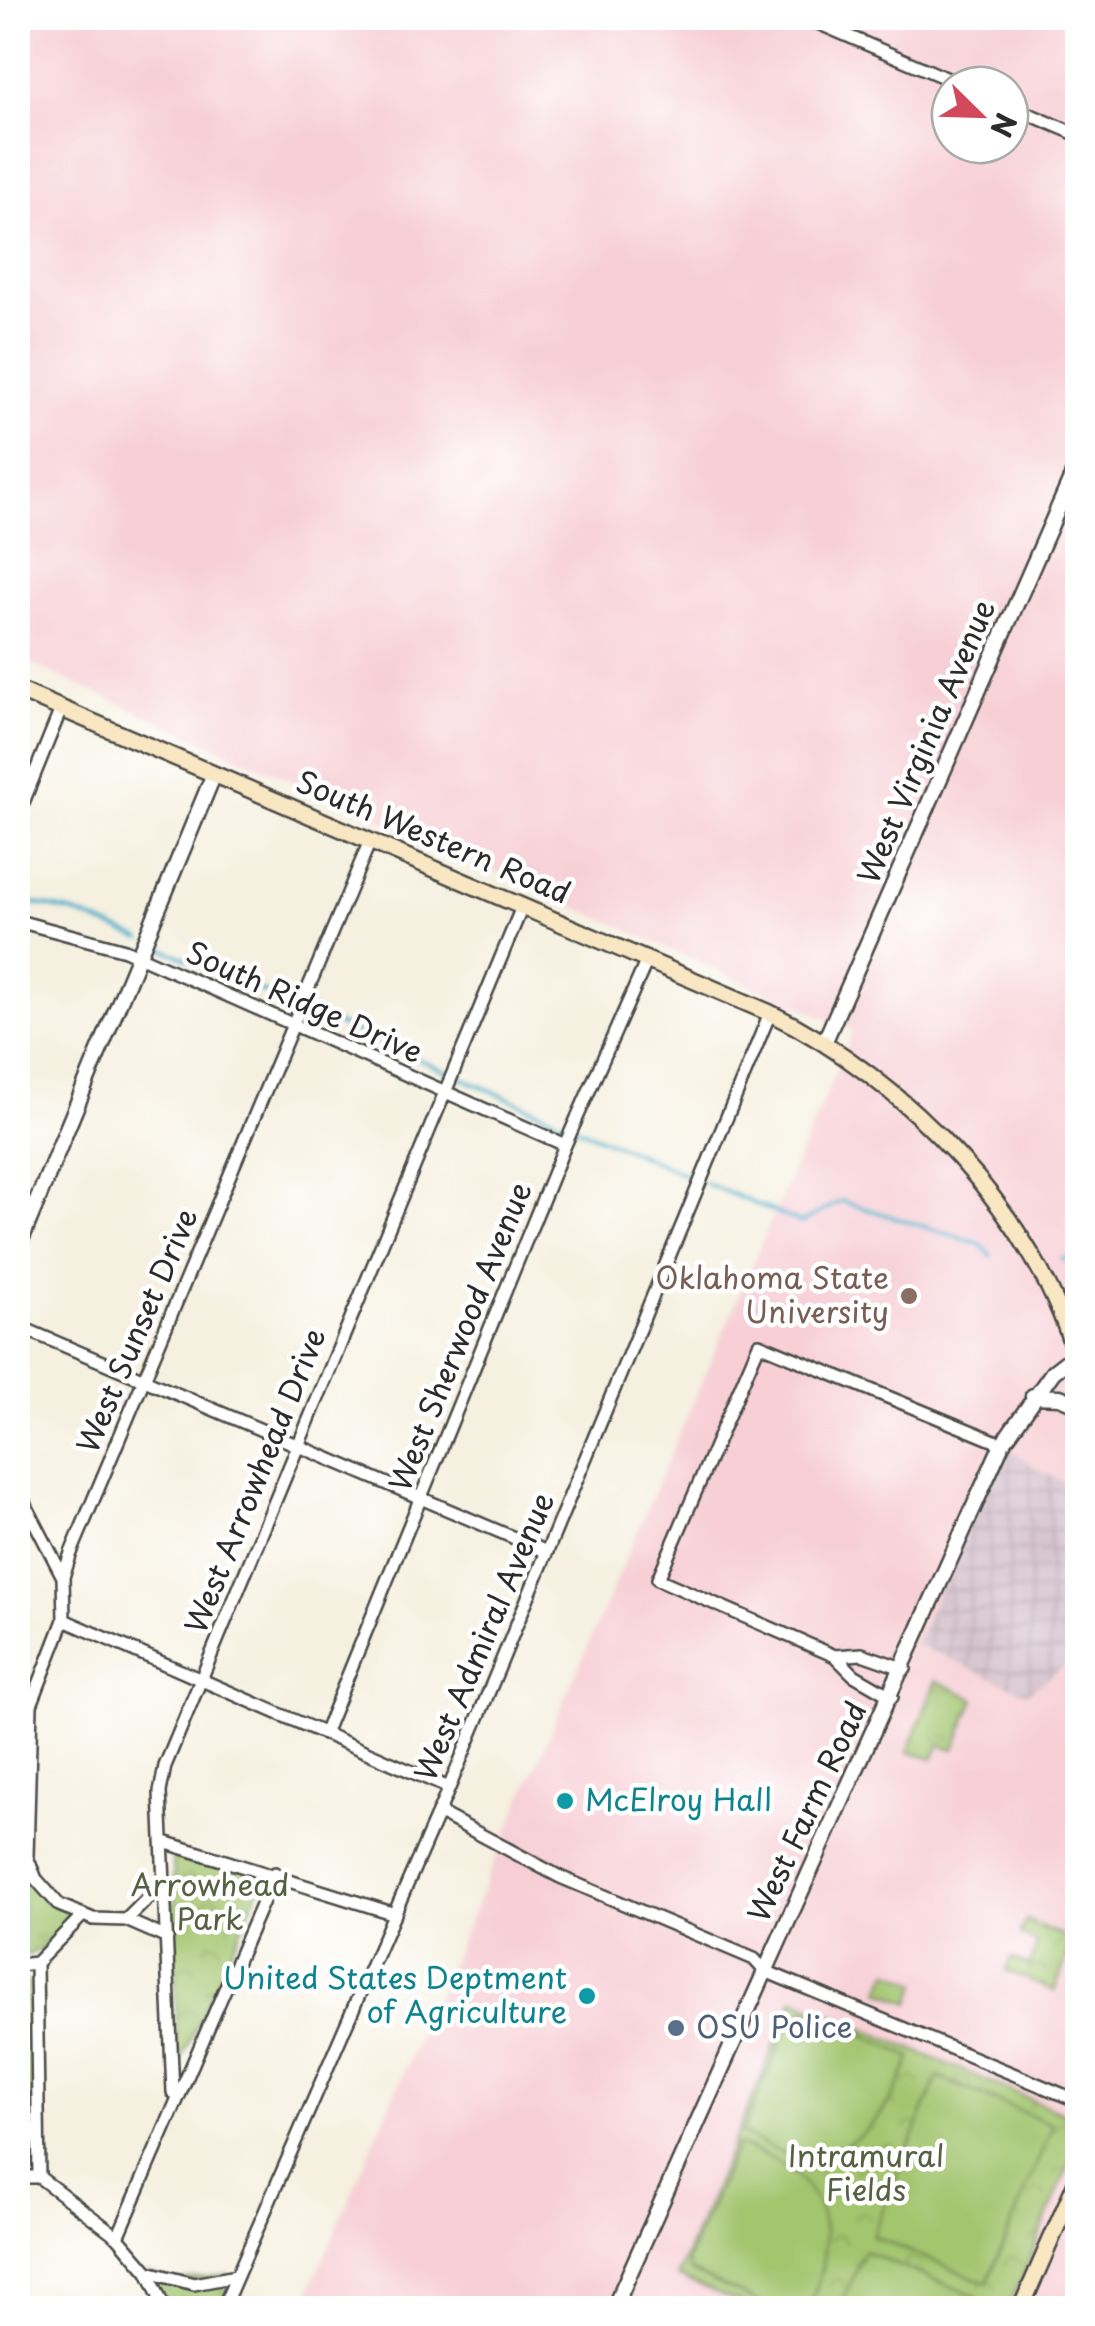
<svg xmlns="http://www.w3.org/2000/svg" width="1095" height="2326" font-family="'Playpen Sans',sans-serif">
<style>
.built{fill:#f7cfd5;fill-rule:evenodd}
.industrial{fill:url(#industrial-grid)}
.grass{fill:url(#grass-tufts);stroke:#67784c;stroke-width:2.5}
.park{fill:url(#park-crowns);stroke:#67784c;stroke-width:2.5}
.garden{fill:#a3c56e;stroke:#67784c;stroke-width:2.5}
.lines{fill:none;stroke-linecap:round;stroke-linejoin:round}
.stream{stroke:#4bafca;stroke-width:4}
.minor-casing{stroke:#494946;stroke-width:16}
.tertiary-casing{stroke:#494946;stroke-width:19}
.secondary-casing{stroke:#494946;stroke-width:20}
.minor{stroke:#fff;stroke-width:11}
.tertiary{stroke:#fff;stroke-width:14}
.secondary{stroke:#f9e7c3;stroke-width:15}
.education-dot{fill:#8d6e63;stroke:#fff;stroke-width:4}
.culture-dot{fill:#0f9aa8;stroke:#fff;stroke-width:4}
.service-dot{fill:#5c6f8a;stroke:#fff;stroke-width:4}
.labels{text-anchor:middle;stroke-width:9;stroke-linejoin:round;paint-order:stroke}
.street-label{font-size:30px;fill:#2b2b2b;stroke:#fff}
.education-label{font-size:30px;fill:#785e54;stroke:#fff;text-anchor:end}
.culture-label{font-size:30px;fill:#0d838f;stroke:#fff;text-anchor:start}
.park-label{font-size:30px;fill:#556142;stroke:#fff}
.service-label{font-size:30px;fill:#4e5e75;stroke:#fff;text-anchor:start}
</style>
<defs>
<pattern id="industrial-grid" width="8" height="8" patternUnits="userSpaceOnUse" patternTransform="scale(2.5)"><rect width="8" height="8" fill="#d2bdc8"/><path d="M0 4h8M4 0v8" fill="none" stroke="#b4a3ac"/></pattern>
<pattern id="grass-tufts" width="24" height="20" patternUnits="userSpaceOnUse" patternTransform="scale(2.5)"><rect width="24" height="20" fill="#a3c56e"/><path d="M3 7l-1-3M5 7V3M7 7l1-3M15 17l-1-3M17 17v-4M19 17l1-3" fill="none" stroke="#8ca95f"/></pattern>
<pattern id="park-crowns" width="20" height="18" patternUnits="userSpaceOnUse" patternTransform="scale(2.5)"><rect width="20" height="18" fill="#a3c56e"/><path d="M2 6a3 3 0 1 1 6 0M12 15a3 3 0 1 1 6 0" fill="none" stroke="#8ca95f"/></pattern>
</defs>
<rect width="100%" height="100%" fill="#fff"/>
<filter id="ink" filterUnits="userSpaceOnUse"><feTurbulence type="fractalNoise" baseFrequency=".01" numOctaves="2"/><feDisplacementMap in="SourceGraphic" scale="20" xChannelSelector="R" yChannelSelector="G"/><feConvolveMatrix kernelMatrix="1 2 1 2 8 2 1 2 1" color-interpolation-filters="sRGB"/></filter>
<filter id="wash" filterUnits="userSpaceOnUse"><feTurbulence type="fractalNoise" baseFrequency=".0048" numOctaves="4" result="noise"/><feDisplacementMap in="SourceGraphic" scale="40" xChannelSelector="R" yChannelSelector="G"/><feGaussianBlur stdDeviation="2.25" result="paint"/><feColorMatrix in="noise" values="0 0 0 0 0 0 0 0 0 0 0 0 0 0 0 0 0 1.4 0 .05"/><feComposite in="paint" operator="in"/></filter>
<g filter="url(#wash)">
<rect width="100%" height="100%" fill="#f5f0df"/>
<path class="built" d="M18,18h1059v2290h-775l551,-1277 -835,-373zM950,85h60v60h-60z"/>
<path class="industrial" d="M1002,1444l34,24 41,21v150l-11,26 -39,28 -111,-49z"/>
<path class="grass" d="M936,1680l39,19 -21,50 -14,-4 -7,14 -25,-7z
M30,1871l44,46 -34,33 -22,9v-87z
M18,1975l13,10 5,179 -7,8 -11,-3z
M148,2273l26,8 55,-6 -6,33h-59z"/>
<path class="park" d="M173,1854l78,17 9,17 -83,181z
M1026,1920l48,21 -20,50 -48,-21 5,-12 19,8 7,-22 -17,-10z
M794,1999l283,120v27l-68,162h-256l-76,-32z"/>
<path class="garden" d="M889,1971l29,12 -8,20 -30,-13z
M806,2008l105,49c-19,53 -59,110 -126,96 -14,-3 -30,-14 -43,-20l48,-112z
M938,2077l115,48 -66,158 -115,-47z
M737,2145c87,27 105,83 72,163h-37l-82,-37 -3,-10z
M864,2251l113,46 -5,11h-132z"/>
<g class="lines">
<path class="stream" d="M18,900l52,11 71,28
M150,943l298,129
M457,1076l239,103
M705,1183l96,40 40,-22 139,43 11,12
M1062,1259l16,2
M19,1866l4,95"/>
</g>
</g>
<g filter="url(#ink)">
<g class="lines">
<defs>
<path id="minor" d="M806,18l156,67
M1010,106l68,29
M18,815l43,-106
M18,921l107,29 440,195
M18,1326l529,226
M18,1490l45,87
M64,1620l385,168
M835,1656l27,-2 43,15
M892,1697l-38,-22 -19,-19 -177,-77 101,-235 243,100
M324,1734l241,-589 82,-185
M438,1812l122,65 194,82 11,12 313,130
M164,1842l231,72
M27,1857l9,22 23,26 34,14 33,1 41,18
M18,1864l9,-7 4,-152 33,-85 -1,-43 8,-24 299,-712
M126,1920l32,-32 7,-1
M18,1965l18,-2
M179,2096l-6,-4 -13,-300 5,-26 357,-859
M18,2177h21l79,60 30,35 16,36
M39,2177l-3,-214 46,-47
M118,2237l157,-364
M148,2272l46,12 42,-8
M223,2308l226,-520 321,-775"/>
<path id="tertiary" d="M824,1043l254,-580
M18,1247l196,-473
M1033,1396l27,1 18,8
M614,2308l388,-864 51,-72 22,-17"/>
<path id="secondary" d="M18,690l752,323c134,65 270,205 308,352
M1021,2308l57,-130"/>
</defs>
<use href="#minor" class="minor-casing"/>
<use href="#tertiary" class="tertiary-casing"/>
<use href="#secondary" class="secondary-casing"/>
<use href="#minor" class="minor"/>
<use href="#tertiary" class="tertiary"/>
<use href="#secondary" class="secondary"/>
</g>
</g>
<circle class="education-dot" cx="909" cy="1296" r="10"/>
<g class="culture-dot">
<circle cx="565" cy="1801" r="10"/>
<circle cx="587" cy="1996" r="10"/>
</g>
<circle class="service-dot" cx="676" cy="2028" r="10"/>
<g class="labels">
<g class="street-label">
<text transform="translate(927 742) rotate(-67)" y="10">West Virginia Avenue</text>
<text transform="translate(433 838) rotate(23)" y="10">South Western Road</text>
<text transform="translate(304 1003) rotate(24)" y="10">South Ridge Drive</text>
<text transform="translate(138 1331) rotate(-67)" y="10">West Sunset Drive</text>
<text transform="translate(461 1337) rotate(-68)" y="10">West Sherwood Avenue</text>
<text transform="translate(256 1481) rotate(-68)" y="10">West Arrowhead Drive</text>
<text transform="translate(485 1637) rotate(-67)" y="10">West Admiral Avenue</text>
<text transform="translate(808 1812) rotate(-65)" y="10">West Farm Road</text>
</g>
<g class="education-label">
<text x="889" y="1289">Oklahoma State<tspan x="889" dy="34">University</tspan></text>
</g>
<g class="culture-label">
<text x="585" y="1811">McElroy Hall</text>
<text x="567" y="1989" text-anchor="end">United States Deptment<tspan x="567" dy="34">of Agriculture</tspan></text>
</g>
<g class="park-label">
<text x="210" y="1896">Arrowhead<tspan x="210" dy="34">Park</tspan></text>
<text x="866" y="2167">Intramural<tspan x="866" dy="34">Fields</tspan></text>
</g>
<g class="service-label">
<text x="696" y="2038">OSU Police</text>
</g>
</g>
<rect width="1095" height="2326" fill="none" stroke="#fff" stroke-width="60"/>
<g transform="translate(980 115) rotate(113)"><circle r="48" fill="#ffffff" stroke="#aaaaaa" stroke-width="2.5"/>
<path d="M0-8L18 38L0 25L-18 38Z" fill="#d1495b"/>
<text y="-15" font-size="28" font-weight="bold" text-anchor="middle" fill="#2b2b2b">N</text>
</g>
</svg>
